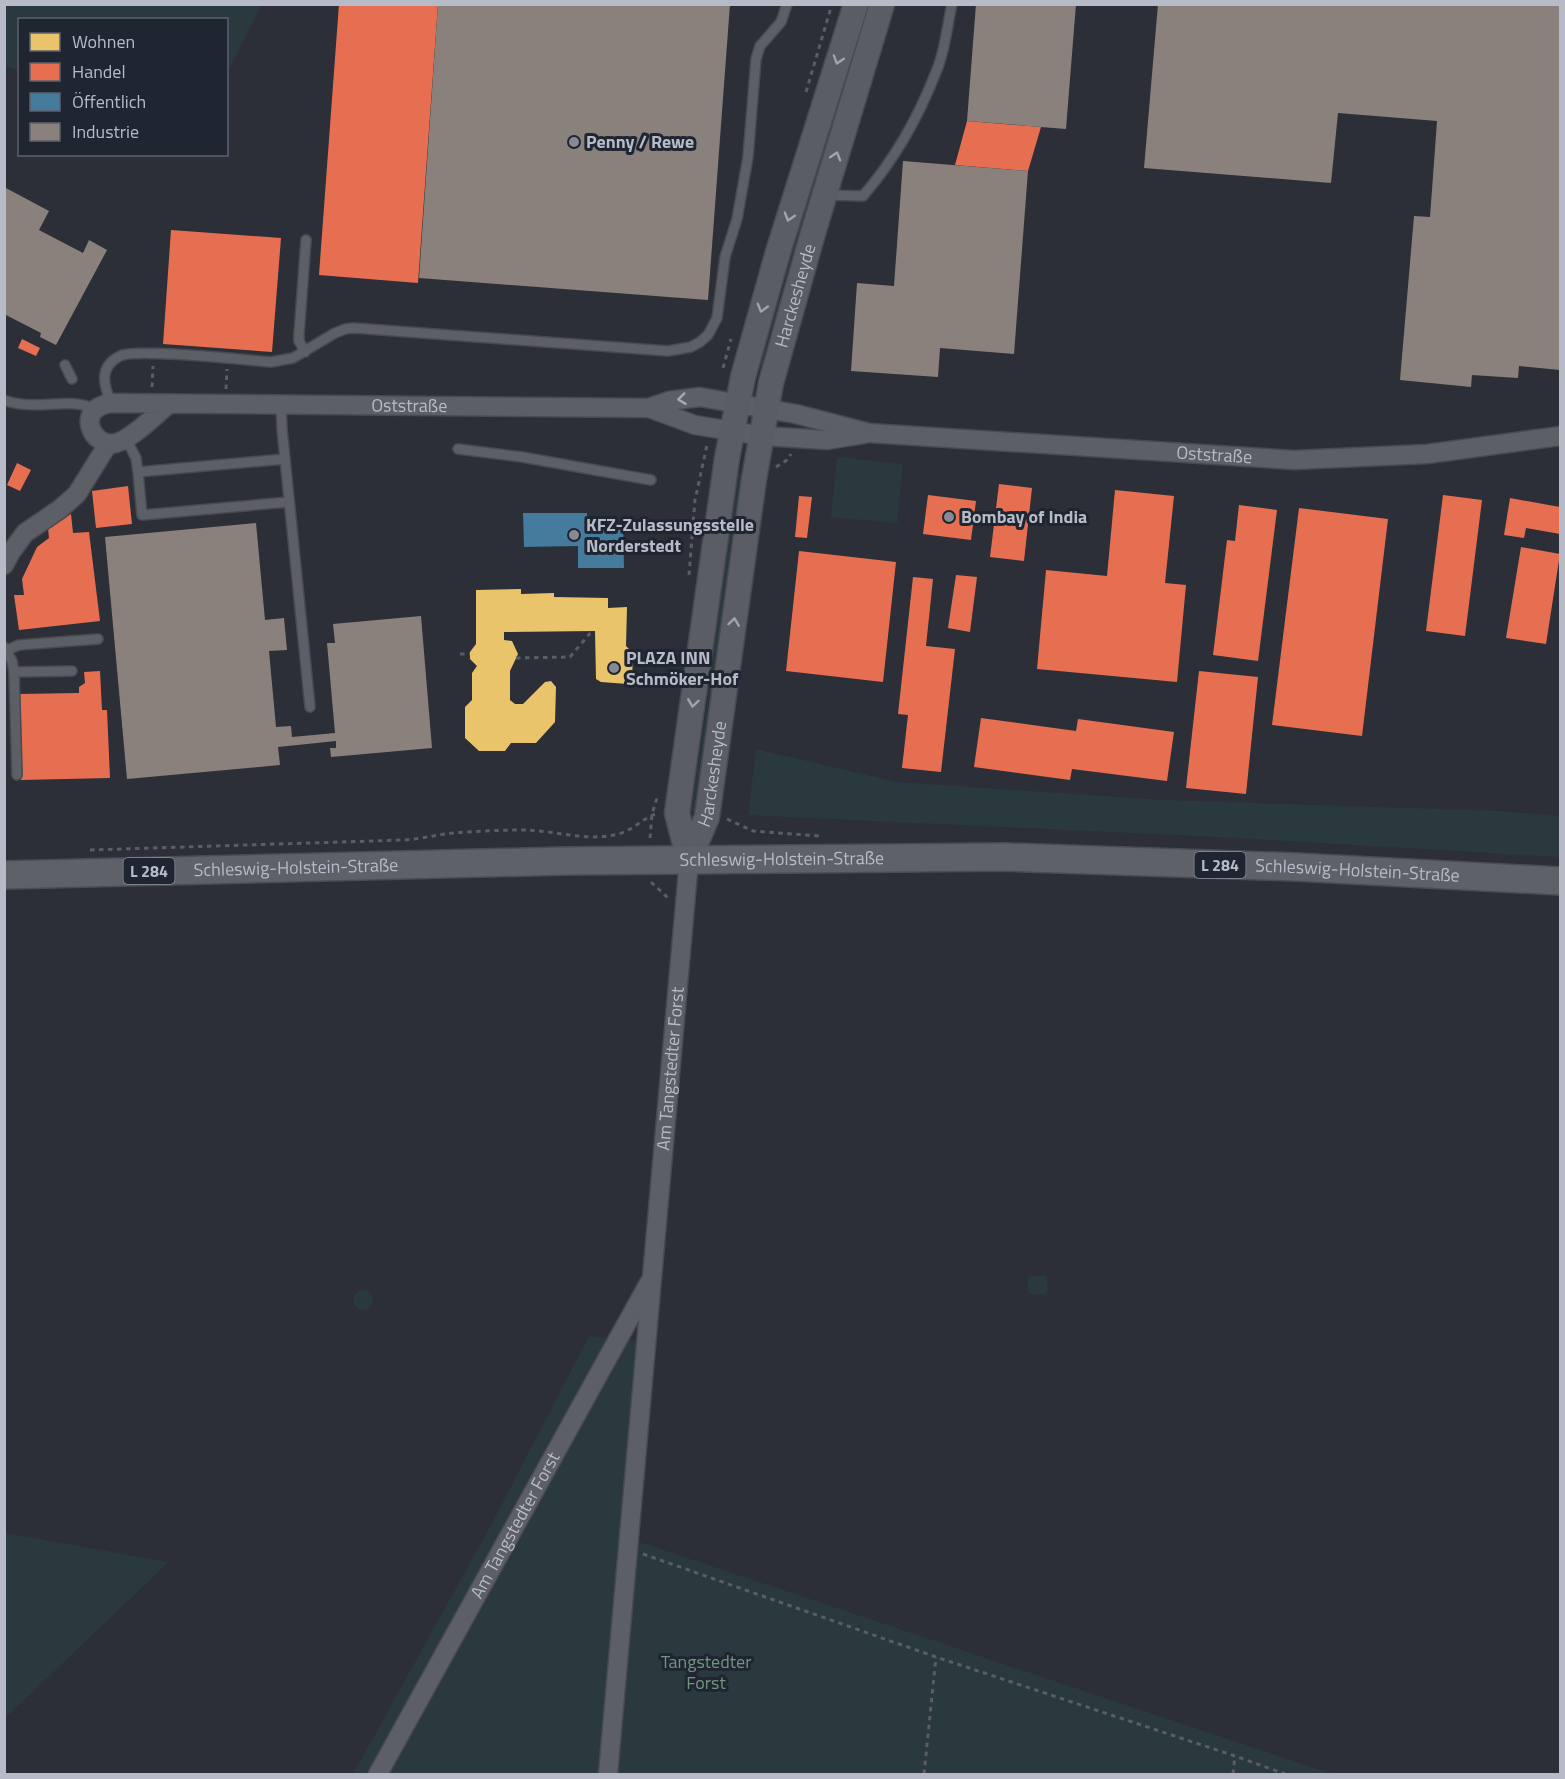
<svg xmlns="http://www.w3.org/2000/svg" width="1565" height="1779" font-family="'Titillium Web',sans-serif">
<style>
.green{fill:#2a393d}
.homes{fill:#e9c46a}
.shops{fill:#e76f51}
.public{fill:#457b9d}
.industry{fill:#8a817c}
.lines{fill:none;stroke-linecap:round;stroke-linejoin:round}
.service-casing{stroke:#484a50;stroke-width:12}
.minor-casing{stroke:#484a50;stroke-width:21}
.secondary-casing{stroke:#484a50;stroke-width:27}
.primary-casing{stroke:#4a4c54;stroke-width:30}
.path{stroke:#5a5d63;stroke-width:3;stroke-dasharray:4.5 4.5;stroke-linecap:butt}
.service{stroke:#5c5f66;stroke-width:9}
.minor{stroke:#5c5f66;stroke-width:18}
.secondary{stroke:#5a5d64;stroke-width:24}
.primary{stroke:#5e6167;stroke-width:27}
.oneway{stroke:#a0a4af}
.oneway2{stroke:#a5a9b4}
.poi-dot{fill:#868a95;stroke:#202532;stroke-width:2}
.labels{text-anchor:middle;stroke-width:6;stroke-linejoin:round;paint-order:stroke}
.shield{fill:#202532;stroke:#8a8e9b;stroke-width:1.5}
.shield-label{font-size:16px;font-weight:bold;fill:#b7bbc8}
.poi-label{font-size:18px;font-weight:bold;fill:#b7bbc8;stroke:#202532;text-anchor:start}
.street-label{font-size:18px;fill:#b7bbc8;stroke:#202532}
.park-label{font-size:18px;fill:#70967d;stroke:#202532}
</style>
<rect width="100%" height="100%" fill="#2c2f37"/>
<path class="green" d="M4,5l1,-1 256,1 -34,68 -1,-53h-206l-1,50 -14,-4z
M865,5h10l-108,368 -12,-3z
M837,457l66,7 -6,59 -66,-6z
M734,473l8,1 -15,105 -27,234 -9,-1 17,-113 3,-46z
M756,749l141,33 267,18 336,11 60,5v41l-322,-19 -490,-23z
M1044,1275l3,2 1,14 -3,3h-14l-3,-2v-14l2,-2z
M353 1300a10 10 0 1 1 20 0a10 10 0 1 1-20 0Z
M589,1336l51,4 -4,201 697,233h-980l138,-249z
M5,1533l164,29 -164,156 -1,-185z"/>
<path class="homes" d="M521,589v5l33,-1v4l54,1v10l19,-1 -1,39 7,7 -1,27 -5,4 -26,-2 -5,-3 -1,-48 -91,1v8l8,1 6,13 -8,17v29l5,4h8l22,-22 6,-1 5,6 -1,35 -19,21h-25l-6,8h-26l-14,-13v-31l7,-7v-27l5,-7 -7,-7v-7l6,-8v-54z"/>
<path class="shops" d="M339,4h99l-20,279 -99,-8z
M967,121l74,6 -13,44 -73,-6z
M171,230l110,8 -9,114 -109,-8z
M22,339l18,9 -4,8 -18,-8z
M17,463l14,7 -11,21 -13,-6z
M999,484l33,4 -8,73 -34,-4z
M128,486l4,38 -36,4 -4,-37z
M1115,490l59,6 -9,87 21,2 -9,97 -140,-13 9,-99 61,6z
M928,495l48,6 -5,39 -48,-6z
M1443,495l39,5 -17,136 -39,-5z
M799,496l13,1 -5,41 -12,-1z
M1510,498l50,9v27l-34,-6 -2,10 -20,-3z
M1239,505l38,5 -19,151 -45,-6 14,-115 8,1z
M1299,508l89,11 -26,217 -90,-11z
M71,514l2,19 16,-1 11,89 -81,9 -5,-35h10l-2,-16 15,-32 12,-9 -1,-10z
M1521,547l39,7 -14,90 -40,-6z
M799,551l97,11 -13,120 -97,-11z
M956,575l21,2 -7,55 -22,-4z
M913,577l20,2 -7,67 29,3 -14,123 -39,-4 6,-53 -10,-1z
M100,671l2,39h5l3,68 -89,2 -2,-86 60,-1v-6l6,-4 -1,-11z
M1199,671l59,6 -12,117 -60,-6z
M981,718l95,13 2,-12 96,13 -7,49 -95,-12 -2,11 -96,-13z"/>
<path class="public" d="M523,513h64v11l36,-1 1,45h-46v-22l-54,1z"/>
<path class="industry" d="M438,4h292l-22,296 -289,-22z
M976,4h100l-10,125 -99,-8z
M1158,4h402v366l-41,-4 -1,12 -46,-3 -1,12 -71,-7 14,-164 16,1 7,-96 -99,-8 -7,70 -187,-15z
M903,161l125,10 -14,183 -74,-6 -2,29 -87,-6 6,-88 37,3z
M4,187l45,24 -10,19 44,23 6,-13 18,10 -51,95 -16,-8 1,-4 -37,-19z
M256,523l9,97 19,-2 3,32 -18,1 7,76 15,-1 1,11 43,-4 -8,-90h8l-2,-19 88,-8 11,132 -101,9 -1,-9h6v-7l-58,6 2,18 -153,14 -22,-242z"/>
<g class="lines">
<defs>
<path id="service" d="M826,195l37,1c31,-36 56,-80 73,-124 9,-20 11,-46 16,-68
M305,352l-6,-11v-7l7,-94
M65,365l7,14
M4,400c31,12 66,-4 90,9
M111,403c-7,-17 -13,-36 9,-47 16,-8 126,4 151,6l22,-4 42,-25 10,-4 9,-1 314,23 23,-4 9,-5 8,-7 9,-17 8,-61 12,-38 11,-62 8,-98 4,-13 21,-24 6,-18
M281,405l1,24 28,278
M126,439l10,19 2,14
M458,449l64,8 129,23
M285,459l-147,13 4,43 147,-13
M4,647l8,14 2,11 3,103
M7,650l12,-5 79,-6
M14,672l58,-1"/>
<g id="minor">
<path id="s1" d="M169,404c-14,11 -37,35 -53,39 -23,6 -43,-34 -5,-40l538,5 20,-7 31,-4 96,17 73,19 425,27 133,-6 133,-18"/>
<path d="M649,408l46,17 67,11 65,4 37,-6"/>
<path d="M4,565l7,-13 14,-19 35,-24 17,-15 31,-50"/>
<path id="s2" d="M378,1774l271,-491"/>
<path id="s3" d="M608,1774l81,-914"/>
</g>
<g id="secondary">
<path id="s4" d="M689,860l18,-43 47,-338 17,-96 42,-150 69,-229"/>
<path d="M689,860l-12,-47 50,-355 16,-81 35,-125 78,-248"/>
</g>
<g id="primary">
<path id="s5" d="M4,875l560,-14 441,-4 291,10 264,14"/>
</g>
</defs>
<use href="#service" class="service-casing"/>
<use href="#minor" class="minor-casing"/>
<use href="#secondary" class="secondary-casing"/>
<use href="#primary" class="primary-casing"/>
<path class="path" d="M806,92l26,-88
M723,368l8,-29
M152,387l1,-21
M226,389l1,-20
M776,467l11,-7 4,-6
M689,575l6,-75 12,-55
M460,654h10
M516,658l54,-1 22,-26
M727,819l26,12 67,5
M650,838l2,-24 5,-16
M90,850l313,-10c17,-1 33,-5 50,-7 24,-2 49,-3 74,-3 29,1 62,12 91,4 16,-4 26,-17 40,-21
M651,882l17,16
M643,1554l293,103 299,99 50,18
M924,1774l12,-117
M1233,1774l2,-18"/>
<use href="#service" class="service"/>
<use href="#minor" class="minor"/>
<use href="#secondary" class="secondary"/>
<use href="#primary" class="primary"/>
</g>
<defs><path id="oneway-chevron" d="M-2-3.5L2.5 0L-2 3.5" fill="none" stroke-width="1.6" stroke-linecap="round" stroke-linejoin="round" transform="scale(1.5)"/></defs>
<g class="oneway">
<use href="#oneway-chevron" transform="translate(838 60) rotate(107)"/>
<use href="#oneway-chevron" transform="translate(836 156) rotate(-73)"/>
<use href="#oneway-chevron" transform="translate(789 217) rotate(107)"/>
<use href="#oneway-chevron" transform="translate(762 308) rotate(106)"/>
<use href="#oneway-chevron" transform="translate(734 622) rotate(-82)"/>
<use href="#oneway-chevron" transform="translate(693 703) rotate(98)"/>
</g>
<use class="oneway2" href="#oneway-chevron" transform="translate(682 399) rotate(173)"/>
<g class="poi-dot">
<circle cx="574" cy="142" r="6"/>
<circle cx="949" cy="517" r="6"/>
<circle cx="574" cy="535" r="6"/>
<circle cx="614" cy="668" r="6"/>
</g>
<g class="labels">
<g class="shield">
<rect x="1194.5" y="852" width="51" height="26" rx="4.5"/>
<rect x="123.5" y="858" width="51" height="26" rx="4.5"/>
</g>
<g class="shield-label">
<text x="1220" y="871">L 284</text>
<text x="149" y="877">L 284</text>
</g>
<g class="poi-label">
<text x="586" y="148">Penny / Rewe</text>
<text x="961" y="523">Bombay of India</text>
<text x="586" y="531">KFZ-Zulassungsstelle<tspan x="586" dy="21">Norderstedt</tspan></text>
<text x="626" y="664">PLAZA INN<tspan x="626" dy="21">Schmöker-Hof</tspan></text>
</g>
<g class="street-label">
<text dy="6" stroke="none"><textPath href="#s4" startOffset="576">Harckesheyde</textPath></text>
<text dy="6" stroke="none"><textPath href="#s1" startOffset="434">Oststraße</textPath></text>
<text dy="6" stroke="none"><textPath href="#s1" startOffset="1245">Oststraße</textPath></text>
<text dy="6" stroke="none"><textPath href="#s4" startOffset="90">Harckesheyde</textPath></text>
<text dy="6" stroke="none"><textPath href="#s5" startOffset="778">Schleswig-Holstein-Straße</textPath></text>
<text dy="6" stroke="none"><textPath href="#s5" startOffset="292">Schleswig-Holstein-Straße</textPath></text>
<text dy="6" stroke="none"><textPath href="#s5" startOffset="1354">Schleswig-Holstein-Straße</textPath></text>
<text dy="6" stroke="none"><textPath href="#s3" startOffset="708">Am Tangstedter Forst</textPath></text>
<text dy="6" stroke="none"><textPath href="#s2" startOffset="284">Am Tangstedter Forst</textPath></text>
</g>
<g class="park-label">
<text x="706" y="1668">Tangstedter<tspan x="706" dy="21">Forst</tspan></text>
</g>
</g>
<rect width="1565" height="1779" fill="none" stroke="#b7bbc8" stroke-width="12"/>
<rect x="18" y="18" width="210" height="138" fill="#202532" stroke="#5c616e" stroke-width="1.5"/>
<rect x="30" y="33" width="30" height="18" fill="#e9c46a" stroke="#5c616e" stroke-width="1.5"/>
<text x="72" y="48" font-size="18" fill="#b7bbc8">Wohnen</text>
<rect x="30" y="63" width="30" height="18" fill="#e76f51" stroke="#5c616e" stroke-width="1.5"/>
<text x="72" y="78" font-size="18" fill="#b7bbc8">Handel</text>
<rect x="30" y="93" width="30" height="18" fill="#457b9d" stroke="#5c616e" stroke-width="1.5"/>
<text x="72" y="108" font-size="18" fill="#b7bbc8">Öffentlich</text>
<rect x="30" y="123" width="30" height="18" fill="#8a817c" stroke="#5c616e" stroke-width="1.5"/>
<text x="72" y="138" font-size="18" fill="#b7bbc8">Industrie</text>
</svg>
